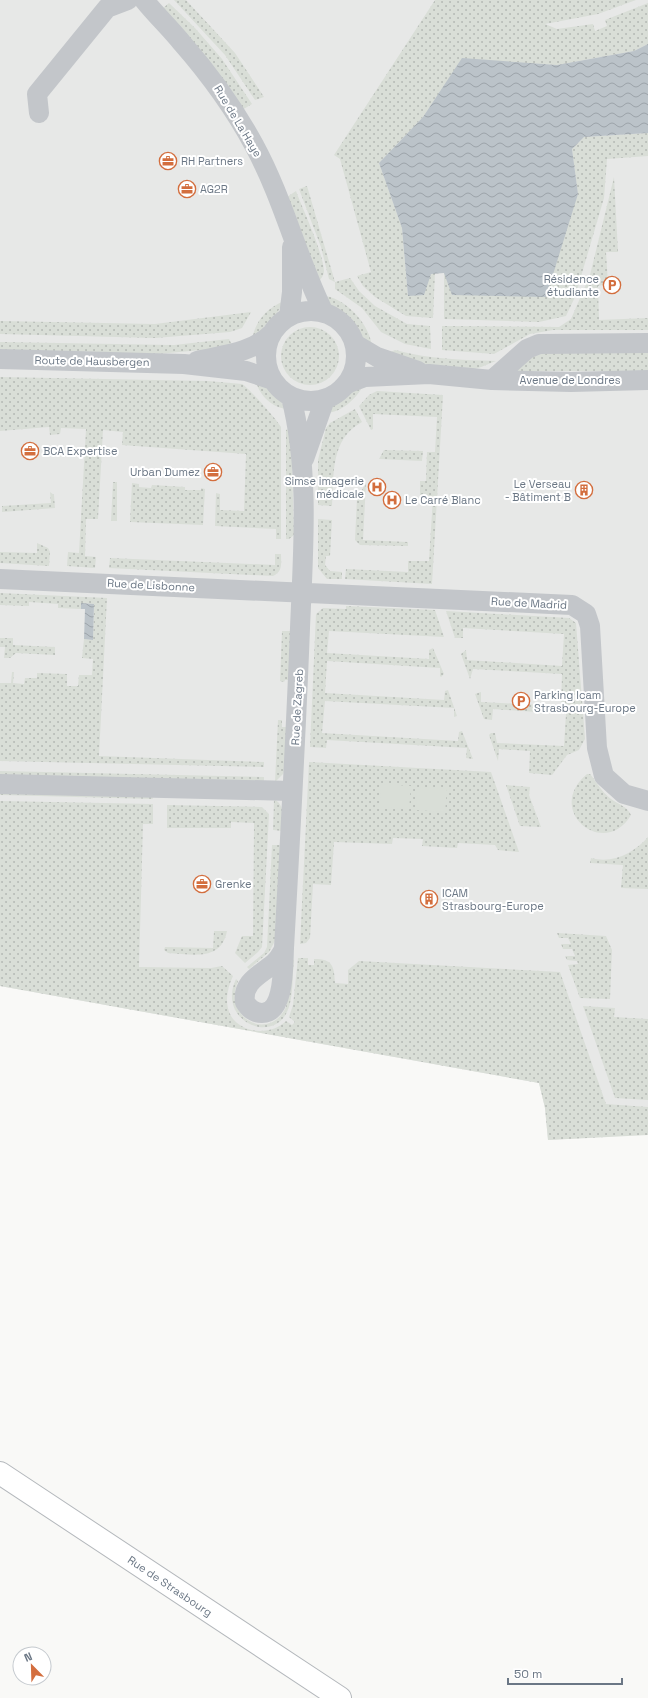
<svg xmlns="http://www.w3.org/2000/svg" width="648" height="1698" font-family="'Space Grotesk',sans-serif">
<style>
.built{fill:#e7e8e7}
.grass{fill:url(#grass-dots)}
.garden{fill:#d9ded7}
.water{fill:url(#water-waves)}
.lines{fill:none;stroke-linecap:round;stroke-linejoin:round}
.major-casing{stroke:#b4b8bc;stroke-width:24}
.minor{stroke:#c3c6ca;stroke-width:20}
.major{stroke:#fff;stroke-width:22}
.labels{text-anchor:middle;stroke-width:4;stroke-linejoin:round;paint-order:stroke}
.street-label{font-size:11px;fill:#6b7785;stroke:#fff}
.poi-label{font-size:11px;fill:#6b7785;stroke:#fff;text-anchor:start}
</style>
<defs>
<pattern id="grass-dots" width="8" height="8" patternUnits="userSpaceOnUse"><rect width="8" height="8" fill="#d9ded7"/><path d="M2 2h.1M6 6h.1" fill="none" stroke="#b4b9b4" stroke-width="1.8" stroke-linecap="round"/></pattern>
<pattern id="water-waves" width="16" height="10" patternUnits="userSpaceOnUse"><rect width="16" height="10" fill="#bbc3c9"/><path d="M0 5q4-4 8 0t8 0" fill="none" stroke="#9ca3a9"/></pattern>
</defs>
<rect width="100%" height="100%" fill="#f9f9f7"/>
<path class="built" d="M0,0h648v1134l-100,6 -3,-32 -6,-25 -539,-97z"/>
<path class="grass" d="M174,0h12l49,53 29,44 -9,3 -30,-45z
M435,0h201l-38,14 -53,10 12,5 36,-5 2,7 12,-5 -2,-6 43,-17v41l-14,7 -77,14 -95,-6 -39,58 -44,46 23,65 6,68 23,-22 4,-1 -2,45 -27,-2 -31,-19 -12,-11 -6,-10 14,-4 -31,-113 -6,-4z
M169,3l26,25 27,31 30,45 -10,6 -80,-101z
M648,133v23l-41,3 -3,39 -29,99 -9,19 -27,6 -95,-3v-46l134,-78 -6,-46 12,-12z
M614,177l4,75h-12l2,32 -10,2 1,34 49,-2v12h-95l-23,4 -36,20 -52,-4v-24l117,1 12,-8 19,-44z
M307,186l28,96 15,-4 9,13 16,15 32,18 23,2 1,23 -26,-5 -24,-12 -19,-24 -27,-19v-7l-6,-3 -8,-32 -22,-58z
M296,191c7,19 27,61 28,80 0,5 -4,9 -8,13l-29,-87z
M326,296c22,4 45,30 46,52l-11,-10 -7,-14 -6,-6 -20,-15z
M284,301l-7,12 -25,27c3,-19 15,-32 32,-39z
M251,312l-9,16 -12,4 -75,6 -155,-4v-13l155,3z
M281 356a29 29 0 1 1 58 0a29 29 0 1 1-58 0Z
M229,339l4,8 -75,7 -158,-4v-8l174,3z
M648,347v24h-138l33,-23z
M395,350c34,9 67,10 101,11 -9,3 -19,9 -29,9 -28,0 -57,-7 -83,-15z
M0,377l208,4 34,3c6,3 36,37 39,43v112h-5v-10l-61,-3 1,-33 4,1v16l24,1 2,-57 -124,-9 1,-13 -20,-2 -5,89h-12l-1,37 11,1 -1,11 -28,-2 1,-14 11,1 7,-124 -25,-1 -1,6 -10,1 -1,-8 -49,4z
M256,382c12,4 23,16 30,27 -14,-2 -26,-13 -30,-27z
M364,384c-7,14 -22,29 -39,29l6,-9z
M377,391l66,4 -11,189 -87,-5 1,-10 62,3v-11h21l4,-64h-13v-16h6l1,-29h8l2,-35 -64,-3v15l-2,1 -12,-24 10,-11z
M355,409l7,13c-32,17 -28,53 -30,84l-14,-1v-45l8,-32 4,-5z
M291,428l3,107 -5,4h-3v-109z
M384,450l39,1 -1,10 -43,-2z
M113,482h4v39h-6z
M132,483l7,1v3l12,1 1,-3 33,2v3h16v-2l4,1 -2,36 -73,-3z
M366,483l-3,57 45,2v4l-48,-1 -5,-5 2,-42z
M50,492l4,3 1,13 -53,4v-6l49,-3z
M318,519l14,1 -2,36h-4l-1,9 5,6 12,1v7h-15l-9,-11z
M37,543l11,5 2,4 -1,14 -49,-3v-11l37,1z
M275,554h6c0,9 2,18 -8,22l-164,-8 1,-10 165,7z
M0,593l107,5 -8,158 165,6v5l-264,-6v-78h11l1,-11h2l-1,11 11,1 1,-6h12v-5l30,1v12h11l1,-11h13l1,-16 -11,-1 2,-19 9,1 1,-36 -12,-1 -1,6 -23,-1v-4l-29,-2v4l-29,-1z
M346,606l89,4 9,27 -115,-6 -2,22 102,6v-9l4,-2 11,26 -3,3 -1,-1v-8l-113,-7 -2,32 119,7 1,-9 3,-1 9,26 -3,1v-9l-129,-7 -3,32 136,8 1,-9 3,-1 11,28 -7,-1 1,-10 -140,-8 -1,8 -16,-1 6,-133 7,-6 23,1z
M446,611l123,7 7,5 9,116 -6,11 -12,5 -15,20 -23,-2 1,-22 -31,-2 -1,12 -9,-26 2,-2h4l2,10 67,3 2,-32 -73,-5 -1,11 -8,-1 -9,-25 6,-2v10l80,4 1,-32 -89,-5 -3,10 -9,-25 5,-4 1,10 95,6 2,-32 -101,-6v10h-8z
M282,631h9l-2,49h-4l-1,2 -4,-1z
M0,638h13v7l42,2v8l-39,-2 -6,5h-6l1,-11h-5z
M278,720h4v7h5l-2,41 -2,6 -8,8z
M309,762l182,10 28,80 -21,-2 -3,-5 -37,-2 -1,5 -35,-2 1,-7 -30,-1 -1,6 -58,-2 -3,43 -18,-1 -3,54 -4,5 -6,1z
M0,771l264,6v5l-264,-6z
M587,774h3c7,9 12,18 21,25 8,6 16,7 20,16 -26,45 -88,-4 -44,-41z
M506,785l24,2 -1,8 12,32 -21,-1z
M0,792l152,4 1,3 -153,-4z
M274,799c12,7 9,20 8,32l-9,-1z
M0,801l153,3v20h-10l-4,143 72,1 11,-2 11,10c-6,13 -9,27 -2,40 12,19 41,19 55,5l6,4 3,-3 -6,-5 4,-12 5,-47h10v7h6v-6c19,0 20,7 21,24l13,1v-14l11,-9 201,11 46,132 42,3v28l-100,5 -3,-32 -6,-25 -539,-97z
M167,805l95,2 7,7 -7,133 -4,5 -13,11 -10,-10 7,-17h11l1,-113 -23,-1v6h-64z
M648,837v52l-27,-1 2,-23 -33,-2 1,-5c22,6 43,-5 57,-21z
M272,845h9l-6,96 -6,11 -20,17 -2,-2 17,-14 3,-6z
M214,931h13c-6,31 -35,23 -59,22l-4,-3 1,-3 48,1z
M557,933l49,3 6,14 -2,49 -30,-1 -12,-33 10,-1 -1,-3 -10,-1 -2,-4h10l-3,-7h-9l-2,-5h10l-3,-6h-9z
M291,959l3,1c-2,16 0,40 -8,54 -17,30 -69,5 -50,-35l2,2c-15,37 31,62 48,26z
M583,1006l32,2 -1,9 34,2v81l-33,-2z"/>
<path class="garden" d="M381,784l30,2 -2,23 -29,-2z
M417,787l30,2 -2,23 -29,-2z"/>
<path class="water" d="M648,44v89l-64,4 -12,12 6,45 -32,103 -94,-2 -8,-22 -13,1 -7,21 -16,1 -6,-68 -23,-65 44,-46 39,-59 95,7 77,-14z
M81,603l13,1 -1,36 -9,-1 1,-30h-4z"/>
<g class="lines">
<defs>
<path id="major" d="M0,1473l340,225"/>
</defs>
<use href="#major" class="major-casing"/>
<path class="minor" d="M144,0c12,15 26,28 38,43 28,32 52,65 72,102 29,53 43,113 70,168
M39,113l-2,-19 70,-86 21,-8
M266 356a45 45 0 1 1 90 0a45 45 0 1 1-90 0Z
M289,316l3,-24v-45
M355,344l22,13 41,14
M0,359l184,5 62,7 27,9
M197,361c26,-6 55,-8 74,-27
M492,380l35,-31 12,-5 109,-1
M343,387l6,-4 16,-6 64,-3 63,6 79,2 77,-2
M304,459l21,-60
M0,579l572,26 14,9 4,12 7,122 7,28 20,18 24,7
M0,784l292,7
M284,949c-3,6 -6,11 -11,15 -13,11 -31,18 -28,38 4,7 9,11 17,11 23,0 21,-48 22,-65 6,-107 12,-213 16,-320 3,-76 10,-157 -9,-231"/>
<use href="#major" class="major"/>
</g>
<defs>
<symbol id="office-ring" viewBox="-11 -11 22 22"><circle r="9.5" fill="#fff" stroke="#d36e3e" stroke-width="1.5"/><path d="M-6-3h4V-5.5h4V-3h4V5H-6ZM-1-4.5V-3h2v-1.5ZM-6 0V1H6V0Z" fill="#d36e3e"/></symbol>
<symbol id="parking-ring" viewBox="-11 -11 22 22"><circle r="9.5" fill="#fff" stroke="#d36e3e" stroke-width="1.5"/><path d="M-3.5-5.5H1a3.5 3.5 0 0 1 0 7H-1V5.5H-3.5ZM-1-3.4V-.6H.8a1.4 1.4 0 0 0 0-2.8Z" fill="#d36e3e"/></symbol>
<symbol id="hospital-ring" viewBox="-11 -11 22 22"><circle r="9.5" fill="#fff" stroke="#d36e3e" stroke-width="1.5"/><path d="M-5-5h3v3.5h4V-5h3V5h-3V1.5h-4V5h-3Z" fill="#d36e3e"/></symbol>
<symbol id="building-ring" viewBox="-11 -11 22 22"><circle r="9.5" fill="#fff" stroke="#d36e3e" stroke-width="1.5"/><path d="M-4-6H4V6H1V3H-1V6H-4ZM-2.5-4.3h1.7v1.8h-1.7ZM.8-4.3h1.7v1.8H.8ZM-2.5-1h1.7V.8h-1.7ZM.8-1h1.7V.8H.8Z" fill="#d36e3e"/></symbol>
</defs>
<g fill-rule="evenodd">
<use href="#office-ring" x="158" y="151" width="20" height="20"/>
<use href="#office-ring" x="177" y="179" width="20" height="20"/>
<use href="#parking-ring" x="602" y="275" width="20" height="20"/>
<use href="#office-ring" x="20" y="441" width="20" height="20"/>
<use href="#office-ring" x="203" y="462" width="20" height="20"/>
<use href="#hospital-ring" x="367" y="477" width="20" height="20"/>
<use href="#building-ring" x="574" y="480" width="20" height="20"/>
<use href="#hospital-ring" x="382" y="490" width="20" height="20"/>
<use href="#parking-ring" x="511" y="691" width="20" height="20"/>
<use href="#office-ring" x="192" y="874" width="20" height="20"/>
<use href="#building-ring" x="419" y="889" width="20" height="20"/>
</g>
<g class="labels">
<g class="street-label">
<text transform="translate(238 121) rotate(59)" y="4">Rue de La Haye</text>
<text transform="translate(92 361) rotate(1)" y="4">Route de Hausbergen</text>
<text x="570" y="384">Avenue de Londres</text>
<text transform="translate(151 585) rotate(3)" y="4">Rue de Lisbonne</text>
<text transform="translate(529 603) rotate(3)" y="4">Rue de Madrid</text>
<text transform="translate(297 707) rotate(-87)" y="4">Rue de Zagreb</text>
<text transform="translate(170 1586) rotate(34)" y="4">Rue de Strasbourg</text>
</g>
<g class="poi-label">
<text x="181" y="165">RH Partners</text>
<text x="200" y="193">AG2R</text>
<text x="599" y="283" text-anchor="end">Résidence<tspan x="599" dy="13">étudiante</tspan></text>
<text x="43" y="455">BCA Expertise</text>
<text x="200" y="476" text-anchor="end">Urban Dumez</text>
<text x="364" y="485" text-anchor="end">Simse imagerie<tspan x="364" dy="13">médicale</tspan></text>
<text x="571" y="488" text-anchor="end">Le Verseau<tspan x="571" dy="13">- Bâtiment B</tspan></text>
<text x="405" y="504">Le Carré Blanc</text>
<text x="534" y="699">Parking Icam<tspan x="534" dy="13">Strasbourg-Europe</tspan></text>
<text x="215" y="888">Grenke</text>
<text x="442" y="897">ICAM<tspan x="442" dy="13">Strasbourg-Europe</tspan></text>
</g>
</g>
<g transform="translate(32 1666) rotate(337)"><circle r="19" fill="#ffffff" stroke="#c4c9ce"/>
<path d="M0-3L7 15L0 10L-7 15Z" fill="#d36e3e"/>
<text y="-6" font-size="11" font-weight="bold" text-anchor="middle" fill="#6b7785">N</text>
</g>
<path d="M508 1678v6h114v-6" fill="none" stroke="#6b7785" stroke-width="2"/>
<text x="514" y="1678" font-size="12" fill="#6b7785" stroke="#ffffff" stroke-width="3" paint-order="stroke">50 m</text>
</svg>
